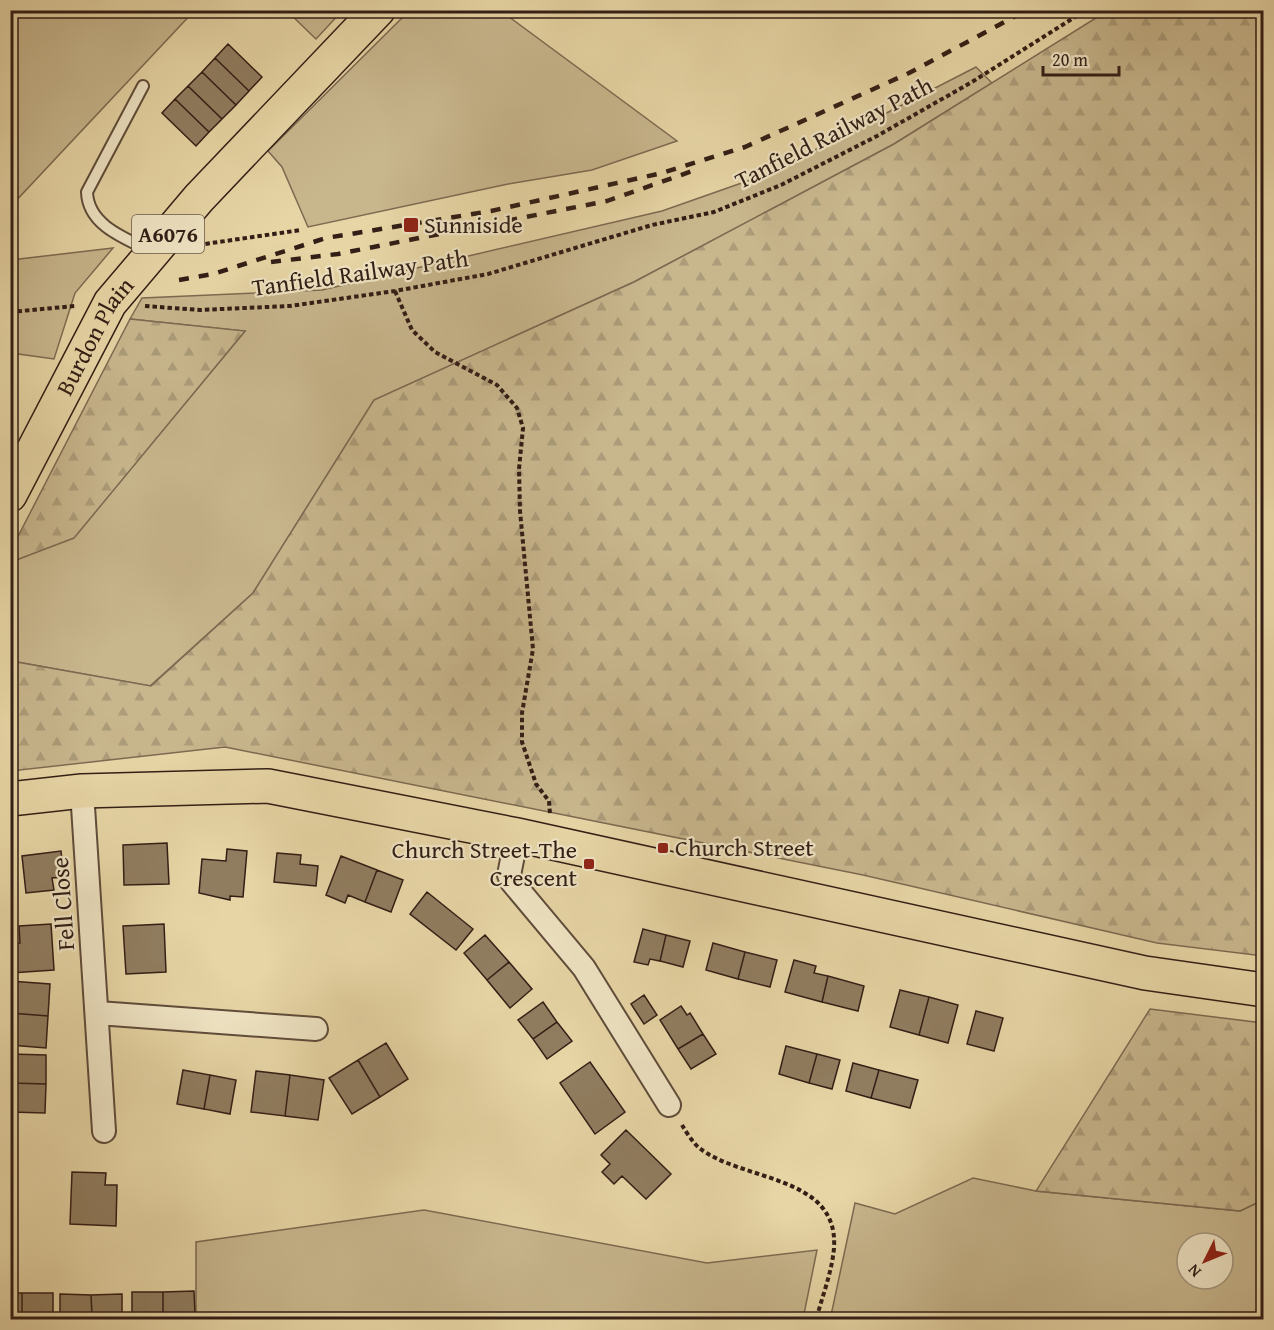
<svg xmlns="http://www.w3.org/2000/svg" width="1274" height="1330" font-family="'Gentium Book Plus',serif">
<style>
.green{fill:#c8b68d;stroke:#7d6a52;stroke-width:1.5;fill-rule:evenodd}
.forest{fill:url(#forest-firs);stroke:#7d6a52;stroke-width:1.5}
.building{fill:#907d60;stroke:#321e16;stroke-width:1.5}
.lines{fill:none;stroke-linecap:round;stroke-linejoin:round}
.lane-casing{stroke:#5f4c3a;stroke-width:14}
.street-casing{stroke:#5f4c3a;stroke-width:26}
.primary-casing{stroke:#321e16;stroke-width:36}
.highway-casing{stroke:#321e16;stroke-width:36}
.path{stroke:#321e16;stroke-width:4;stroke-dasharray:4.5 3;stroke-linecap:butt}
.lane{stroke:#efe4c4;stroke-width:10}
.street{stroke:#efe4c4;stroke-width:22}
.primary{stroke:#e7d5a5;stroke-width:33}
.highway{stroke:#e7d5a5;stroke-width:33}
.rail{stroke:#321e16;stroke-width:4.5;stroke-dasharray:10 10;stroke-linecap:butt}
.poi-dot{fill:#8f2418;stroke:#efe4c4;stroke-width:2}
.labels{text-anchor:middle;stroke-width:4.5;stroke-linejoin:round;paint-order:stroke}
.shield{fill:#efe4c4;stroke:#6b594a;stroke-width:1.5}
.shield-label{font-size:22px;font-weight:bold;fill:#321e16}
.street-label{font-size:24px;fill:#321e16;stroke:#efe4c4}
.poi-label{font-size:24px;fill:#321e16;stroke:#efe4c4;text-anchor:start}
</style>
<defs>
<pattern id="forest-firs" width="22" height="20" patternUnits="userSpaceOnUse" patternTransform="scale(1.5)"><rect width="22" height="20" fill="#c8b68d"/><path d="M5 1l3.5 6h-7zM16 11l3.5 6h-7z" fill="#ac9c79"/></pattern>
</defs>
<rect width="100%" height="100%" fill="#e7d5a5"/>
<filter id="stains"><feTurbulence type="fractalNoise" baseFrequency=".00333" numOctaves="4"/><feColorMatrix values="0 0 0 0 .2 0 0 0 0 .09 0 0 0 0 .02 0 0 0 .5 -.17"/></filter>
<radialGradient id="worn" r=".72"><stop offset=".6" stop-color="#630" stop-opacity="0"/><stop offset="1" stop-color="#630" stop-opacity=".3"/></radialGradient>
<path class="green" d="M11,10l183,1 -183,195 -1,-195z
M287,11h55l-26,28z
M409,11h92l176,130 -85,29 -84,14 -200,43 -26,-60 -14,-16z
M976,67l16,16 -98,61 -260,138 -260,118 -121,193 -103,93 -139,-25v-99l63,-25 171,-206 -115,-12 12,-21 180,-8 340,-79 108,-38z
M113,248l-38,45 -21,66 -43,-6v-93z
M973,1178l63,13 204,20 23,-11v119l-433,1 25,-117 40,11zM1187,1243h36v36h-36z
M424,1210l283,53 110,-13 -14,69h-607v-77z"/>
<path class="forest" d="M1107,11h156v945l-106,-13 -294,-68 -638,-128 -214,24v-110l140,25 102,-93 121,-193 260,-118 260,-138z
M130,319l115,12 -171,207 -63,24v-12z
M1150,1009l113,14v177l-23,11 -204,-20z"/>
<path class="building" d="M228,44l34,33 -13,14 -34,-33z
M215,58l34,33 -13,14 -34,-33z
M202,72l34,33 -14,14 -34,-33z
M188,86l34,33 -13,13 -34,-33z
M175,99l34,33 -13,14 -34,-33z
M167,843l2,41 -45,1 -1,-40z
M227,849l20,2 -4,46 -13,-1v4l-31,-7 3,-34 24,2z
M61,851l3,26 -12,1 2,12 -28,3 -4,-37z
M277,853l24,2 -1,9 18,2 -2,20 -42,-4z
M341,856l36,14 -12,32 -17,-7 -3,8 -19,-8z
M377,870l26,10 -12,32 -26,-10z
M427,892l46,37 -17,21 -46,-36z
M51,924l3,46 -43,3 -1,-30h10l-1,-17z
M164,924l2,48 -40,2 -3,-48z
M643,929l23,6 -6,26 -10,-2 -2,6 -14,-3z
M485,935l24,27 -22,18 -23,-27z
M666,935l24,6 -7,26 -23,-6z
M713,943l32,9 -7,27 -32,-9z
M745,952l32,8 -7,27 -32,-8z
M794,960l22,6 -2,7 14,3 -6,26 -37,-10z
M509,962l23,27 -22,19 -23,-28z
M828,976l36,10 -6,25 -36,-9z
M10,981l40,3 -2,32 -38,-3z
M900,990l29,7 -10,38 -29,-8z
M644,995l13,20 -13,9 -13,-20z
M929,997l29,8 -10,38 -29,-8z
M543,1002l14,20 -24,17 -15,-19z
M681,1006l6,9 3,-2 13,21 -25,15 -18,-29z
M976,1011l27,7 -9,33 -27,-7z
M10,1013l38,3 -2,32 -36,-3z
M557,1022l15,19 -25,18 -14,-20z
M703,1034l13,20 -25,15 -13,-20z
M386,1043l22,36 -28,18 -22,-37z
M786,1046l31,8 -8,29 -30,-9z
M10,1054l36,1v29l-36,-1z
M817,1054l23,6 -8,29 -23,-6z
M358,1060l22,37 -28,17 -23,-36z
M590,1062l35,50 -30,22 -35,-51z
M853,1063l26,7 -8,28 -25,-7z
M183,1070l27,5 -6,34 -27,-5z
M879,1070l39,10 -8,28 -39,-10z
M256,1071l34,4 -5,41 -34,-4z
M210,1075l26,5 -6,34 -26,-5z
M290,1075l34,5 -6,40 -33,-4z
M10,1083l36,1 -1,29 -35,-1z
M626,1130l45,44 -25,25 -24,-23 -8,8 -12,-12 8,-8 -9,-9z
M72,1172l34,1 -1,12h12l-1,41 -46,-2z
M194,1291l1,22h-32v-21z
M132,1292h31v21l-31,1z
M10,1293h12v22h-12z
M22,1293h31v22h-31z
M60,1294l31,1 1,21h-32z
M122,1294v22h-30l-1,-21z"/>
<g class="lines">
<defs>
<path id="lane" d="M143,86l-56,106c1,33 37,46 64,59"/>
<path id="street" d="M82,791l22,340
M517,835l-8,40 3,7 72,86 85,137
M98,1013l218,16"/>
<g id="primary">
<path id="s1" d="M10,495l100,-192 89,-105 179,-188"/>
</g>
<path id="highway" d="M10,799l72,-8 186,-5 249,49 628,138 119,17"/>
</defs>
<use href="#lane" class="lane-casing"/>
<use href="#street" class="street-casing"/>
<use href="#primary" class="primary-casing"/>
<use href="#highway" class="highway-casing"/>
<path class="path" d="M198,245l103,-15
M395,291l17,39 23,22 62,33 20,23 6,20 -4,41 1,42 13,138 -11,64v29l14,42 13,17 1,13
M145,306l55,4 90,-4 105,-15 93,-17 164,-49 62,-13 67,-27 96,-49 95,-54 114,-72
M10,312l65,-6
M682,1125c4,7 10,16 16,22 43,35 141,27 136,101 -2,24 -12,49 -18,72
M241,1320h44"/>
<use href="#lane" class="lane"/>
<use href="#street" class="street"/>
<use href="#primary" class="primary"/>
<use href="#highway" class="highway"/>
<path class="rail" d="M271,262l67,-8 269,-53 91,-32
M179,280l34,-6 113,-36 165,-27 171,-38 83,-26 164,-74 118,-63"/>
</g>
<g class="poi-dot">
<rect x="403" y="217" width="16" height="16" rx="3"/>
<rect x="657" y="842" width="12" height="12" rx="3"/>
<rect x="583" y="858" width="12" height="12" rx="3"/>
</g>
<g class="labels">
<rect class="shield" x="132" y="215" width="72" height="38" rx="4.5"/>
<g class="shield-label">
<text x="168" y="242">A6076</text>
</g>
<g class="street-label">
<text transform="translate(834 133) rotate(-27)" y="8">Tanfield Railway Path</text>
<text transform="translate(360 273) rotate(-8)" y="8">Tanfield Railway Path</text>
<text dy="8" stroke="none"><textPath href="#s1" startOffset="180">Burdon Plain</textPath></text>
<text transform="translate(63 904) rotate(-94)" y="8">Fell Close</text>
</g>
<g class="poi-label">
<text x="424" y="233">Sunniside</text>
<text x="675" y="856">Church Street</text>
<text x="577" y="858" text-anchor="end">Church Street-The<tspan x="577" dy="28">Crescent</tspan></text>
</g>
</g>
<rect width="1274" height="1330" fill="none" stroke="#e7d5a5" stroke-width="36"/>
<rect x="12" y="12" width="1250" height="1306" fill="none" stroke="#321e16" stroke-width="3"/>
<rect x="18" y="18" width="1238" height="1294" fill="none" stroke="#321e16" stroke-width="1.5"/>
<g transform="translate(1205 1261) rotate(227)"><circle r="28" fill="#efe4c4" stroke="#a3957e" stroke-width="1.5"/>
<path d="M0-4.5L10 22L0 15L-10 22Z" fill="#8f2418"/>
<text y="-9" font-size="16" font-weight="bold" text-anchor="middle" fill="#321e16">N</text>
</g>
<path d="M1043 66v9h76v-9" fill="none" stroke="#321e16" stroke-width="3"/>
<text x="1052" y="66" font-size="18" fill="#321e16" stroke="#efe4c4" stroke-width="4.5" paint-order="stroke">20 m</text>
<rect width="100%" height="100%" filter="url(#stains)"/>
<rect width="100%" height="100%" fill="url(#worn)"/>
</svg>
